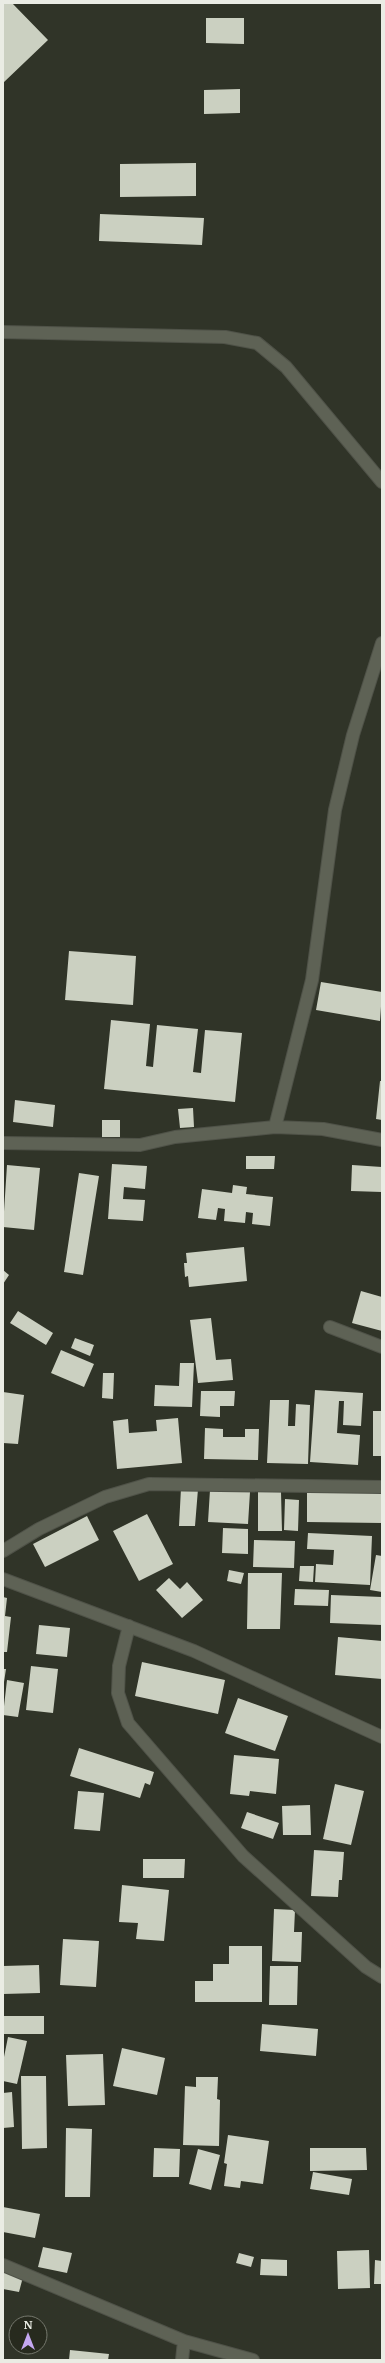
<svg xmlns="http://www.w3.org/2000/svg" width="385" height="2363" font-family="Merriweather,serif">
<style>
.building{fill:#cbd0c1}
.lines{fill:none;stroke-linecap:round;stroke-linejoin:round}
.minor-casing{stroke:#4f5248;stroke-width:14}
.minor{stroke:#5e6255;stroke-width:12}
</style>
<rect width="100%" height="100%" fill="#303428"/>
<path class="building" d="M3,3h9l36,37 -45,43z
M206,18h38v26l-38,-1z
M240,89v24l-36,1v-24z
M196,163v33l-76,1v-33z
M100,214l104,4 -2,27 -103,-4z
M69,951l67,5 -3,49 -68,-5z
M321,982l61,10 -2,29 -64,-11z
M111,1020l39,4 -4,42 7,1 4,-42 41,4 -5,43 8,1 4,-43 37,3 -7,69 -131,-13z
M380,1081h2v39l-6,-1z
M15,1100l40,5 -2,22 -40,-5z
M193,1108l1,19 -14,1 -2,-19z
M102,1120h18v17h-18z
M246,1156h29l-1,13h-28z
M112,1164l35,2 -2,23 -21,-2 -1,12 22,1 -2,21 -35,-2z
M7,1165l33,3 -6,62 -31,-3z
M352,1165l30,2v25l-31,-1z
M79,1173l20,3 -16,99 -19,-3z
M233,1185l14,2 -1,7 27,3 -3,29 -18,-2 1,-11 -7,-1 -1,11 -21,-2 1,-12 -7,-1 -2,12 -18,-2 4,-29 30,4z
M244,1247l3,34 -58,6 -1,-11 -3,1 -1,-14h3l-1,-10z
M3,1270l6,5 -6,9z
M361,1291l21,6v34l-30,-8z
M18,1311l35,22 -7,12 -36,-22z
M211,1318l5,42 15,-1 2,21 -35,3 -8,-63z
M75,1338l19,7 -4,11 -19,-8z
M61,1350l33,14 -10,23 -33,-14z
M180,1363h14l-2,44 -38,-1 1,-21 24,1z
M103,1373h11l-1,26 -11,-1z
M315,1390l48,3 -2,33 -18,-1 1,-24h-5l-2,32 23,2 -2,30 -48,-3z
M201,1391h34l-1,15h-14v11l-20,-1z
M3,1392l21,3 -6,49 -15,-1z
M270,1400h19l-1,26h7l1,-22 14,1 -2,59 -41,-1z
M373,1411h9v45h-9z
M178,1418l4,45 -65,6 -4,-48 15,-2 1,14 28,-2 -1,-11z
M205,1428l18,1v8h22v-8h14l-1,31 -54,-1z
M181,1488l17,1 -3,37h-16z
M210,1490l40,2 -2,32 -40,-2z
M307,1490h75v33l-75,-1z
M258,1492h23l1,39h-24z
M285,1499l14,1 -1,31 -14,-1z
M147,1514l26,50 -34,17 -26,-50z
M87,1516l12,24 -54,27 -12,-23z
M223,1528l25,1v25l-26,-1z
M308,1533l64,3 -2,49 -55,-3 1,-18 17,1 1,-15 -27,-1z
M254,1540l41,1 -1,27 -41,-1z
M376,1555l6,1v36l-12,-2z
M300,1566h14l-1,16 -14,-1z
M229,1570l15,3 -3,11 -14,-3z
M248,1573h34l-2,56h-33z
M169,1578l11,11 7,-7 16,18 -21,18 -26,-28z
M295,1589l34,1 -1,16 -34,-1z
M331,1595l51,2v28l-52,-2z
M3,1597l4,1 -2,18 6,1 -4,35h-4z
M39,1625l31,3 -3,29 -31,-3z
M338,1637l44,4v38l-47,-4z
M142,1662l83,18 -7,34 -83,-18z
M31,1666l27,3 -5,44 -27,-3z
M3,1669h3l-2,13h-1z
M7,1680l17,3 -6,34 -15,-2z
M238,1698l50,18 -13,35 -50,-18z
M79,1748l75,24 -4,13 -5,-2 -5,15 -70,-22z
M234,1755l45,4 -3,35 -26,-3 -1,5 -19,-2z
M335,1784l29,7 -13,54 -28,-6z
M78,1791l26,2 -4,38 -26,-2z
M310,1805l1,30h-28l-1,-29z
M247,1812l32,11 -6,16 -32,-11z
M314,1850l30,2 -2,28h-3l-1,17 -27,-1z
M143,1859h42l-1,19h-41z
M122,1885l47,5 -5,51 -28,-2 2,-16 -19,-1z
M274,1909l21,1 -1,22h8l-1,30 -29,-1z
M63,1939l36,2 -3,46 -36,-2z
M229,1946h33v56h-67v-21h18v-17h16z
M39,1965l1,28 -37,1v-28z
M270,1966h28l-1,39h-28z
M3,2016h41v18h-41z
M262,2024l56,5 -2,27 -56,-5z
M8,2037l19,4 -10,43 -14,-3v-19z
M122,2048l43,10 -8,37 -44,-9z
M103,2054l2,51 -37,1 -2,-51z
M21,2076h25l1,72 -25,1z
M196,2077h22l-1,22 3,1 -1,46 -36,-1 2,-59 11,1z
M12,2092l2,35 -11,1v-35z
M66,2128l26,1 -2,68h-25z
M228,2135l41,6 -6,43 -22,-3 -1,7 -16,-2 3,-22 -3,-1z
M154,2148l26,1 -1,28h-26z
M310,2148h56l1,22 -57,1z
M198,2149l22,6 -9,35 -22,-6z
M313,2172l39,7 -3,16 -39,-6z
M3,2207l37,7 -5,24 -32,-6z
M43,2247l29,6 -5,20 -29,-6z
M369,2250l1,38 -32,1 -1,-38z
M239,2253l15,4 -3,10 -15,-4z
M261,2259l26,1v16l-27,-1z
M375,2260l7,1v23h-8z
M3,2272l20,5 -4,15 -16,-3z
M70,2350l39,4 -1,6h-39z"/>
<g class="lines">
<defs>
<path id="minor" d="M3,332l222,5 32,6 29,24 96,115
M275,1127l37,-147 23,-170 18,-75 29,-92
M3,1143l137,2 35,-8 100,-10 48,2 59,11
M330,1327l52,20
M3,1551l36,-22 66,-32 44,-13 233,3
M3,1579l191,72 188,86
M129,1626l-10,40 -1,27 10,30 115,133 123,111 16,10
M3,2265l181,76 69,19
M182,2360l2,-19"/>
</defs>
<use href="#minor" class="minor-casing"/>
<use href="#minor" class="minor"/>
</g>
<rect width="385" height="2363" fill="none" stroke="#eaece4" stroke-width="8"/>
<g transform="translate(28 2335)"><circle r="19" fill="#272a1e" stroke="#75786d"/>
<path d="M0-3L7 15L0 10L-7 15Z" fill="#c4a7f1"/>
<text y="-6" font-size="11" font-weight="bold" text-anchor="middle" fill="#eaece4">N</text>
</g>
</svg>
